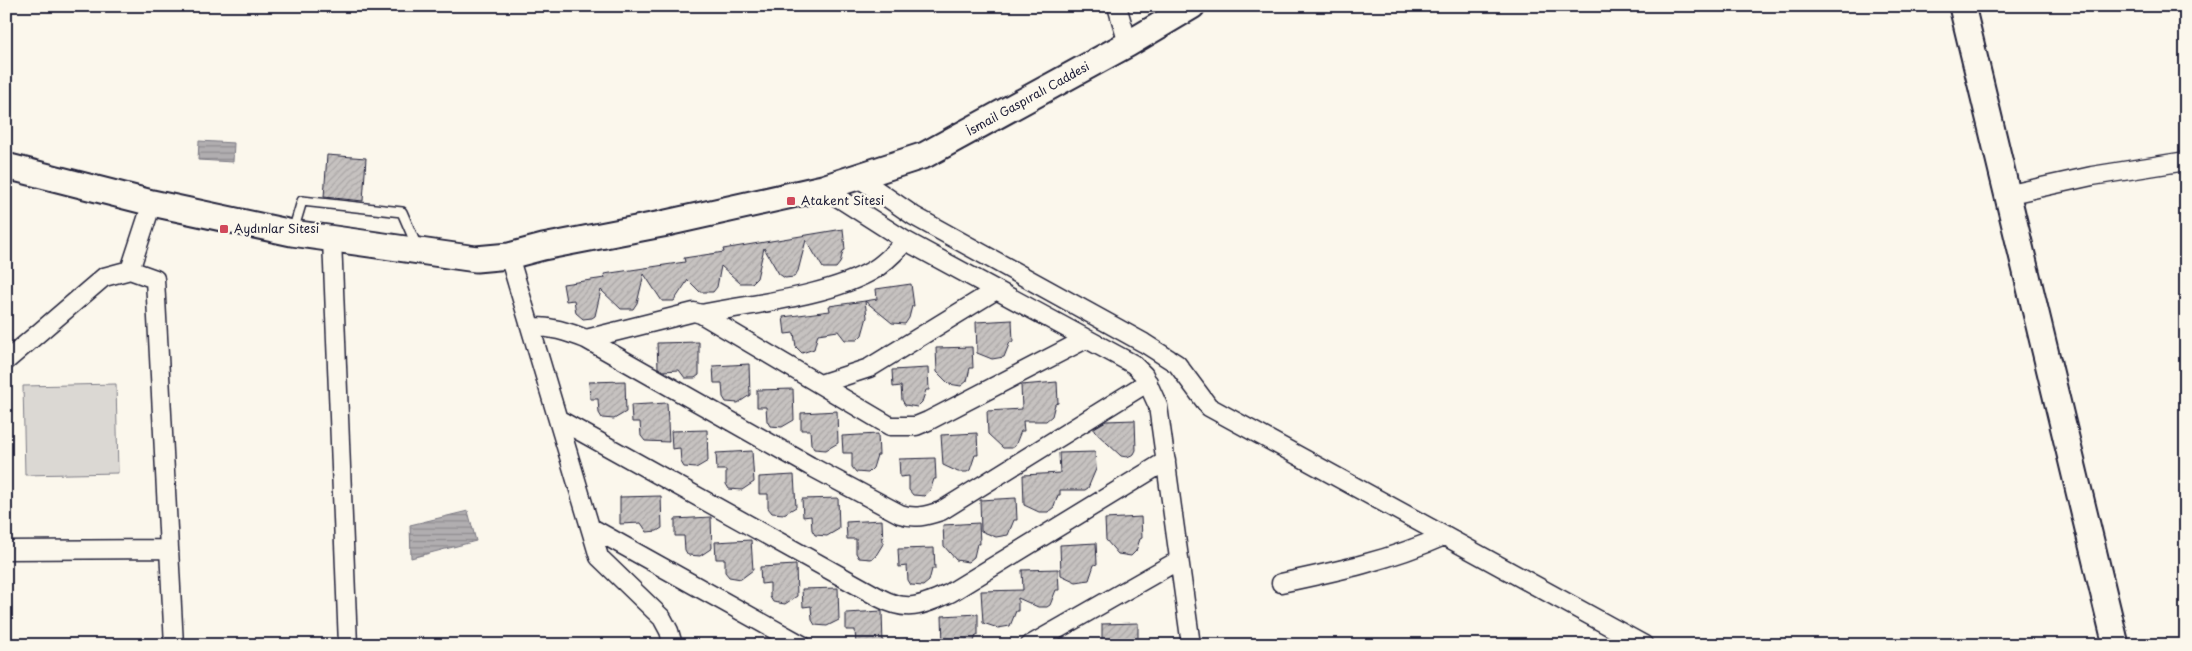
<svg xmlns="http://www.w3.org/2000/svg" width="2192" height="651" font-family="'Playpen Sans',sans-serif">
<style>
.green{fill:#dbd8d3;stroke:#7e7d87}
.water{fill:url(#water-rules);stroke:#787681}
.building{fill:url(#building-hatch);stroke:#22223b}
.lines{fill:none;stroke-linecap:round;stroke-linejoin:round}
.lane-casing{stroke:#22223b;stroke-width:12}
.street-casing{stroke:#22223b;stroke-width:21}
.secondary-casing{stroke:#22223b;stroke-width:29}
.lane{stroke:#fbf7ec;stroke-width:9}
.street{stroke:#fbf7ec;stroke-width:18}
.secondary{stroke:#fbf7ec;stroke-width:25}
.poi-dot{fill:#d1495b;stroke:#fbf7ec;stroke-width:2}
.labels{text-anchor:middle;stroke-width:5;stroke-linejoin:round;paint-order:stroke}
.street-label{font-size:12px;fill:#22223b;stroke:#fbf7ec}
.poi-label{font-size:12px;fill:#22223b;stroke:#fbf7ec;text-anchor:start}
</style>
<defs>
<pattern id="water-rules" width="6" height="5" patternUnits="userSpaceOnUse" patternTransform="scale(1.25)"><rect width="6" height="5" fill="#b1aeb0"/><path d="M0 2.5h6" fill="none" stroke="#908d90"/></pattern>
<pattern id="building-hatch" width="6" height="6" patternUnits="userSpaceOnUse" patternTransform="scale(1.25)"><rect width="6" height="6" fill="#c6c2c0"/><path d="M-1 1l2-2M0 6l6-6M5 7l2-2" fill="none" stroke="#aaa6a6"/></pattern>
</defs>
<rect width="100%" height="100%" fill="#fbf7ec"/>
<filter id="ink" filterUnits="userSpaceOnUse"><feTurbulence type="fractalNoise" baseFrequency=".02" numOctaves="2"/><feDisplacementMap in="SourceGraphic" scale="10" xChannelSelector="R" yChannelSelector="G"/><feConvolveMatrix kernelMatrix="1 2 1 2 8 2 1 2 1" color-interpolation-filters="sRGB"/></filter>
<g filter="url(#ink)">
<path class="green" d="M116,384l2,89 -93,2 -2,-89z"/>
<path class="water" d="M199,141l35,2 -1,19 -35,-2z
M468,511l8,30 -65,17 -1,-33z"/>
<path class="building" d="M327,155l39,3 -3,43 -39,-4z
M843,229l2,21 -2,1 -3,12 -4,5h-13l-17,-28 -8,31 -4,6 -9,1 -6,-4 -15,-26 -7,30 -5,5h-12l-19,-17 -4,21 -4,5h-13l-12,-12 -14,21h-12l-18,-27 -7,29 -4,6h-12l-20,-19 -6,26 -3,2 -9,1 -7,-6 -2,-13 -8,1 -3,-17 42,-6 -1,-4 81,-12 -1,-4 40,-6 -1,-3z
M911,284l3,22h-2l-3,12 -4,6 -13,-1 -27,-22 12,-2 -1,-10z
M865,301l2,16 -5,18 -5,5h-12l-7,-9 -20,3 -4,15 -12,4 -6,-6 -2,-14 -9,1 -2,-17 47,-6 -1,-5z
M1012,320l1,22h-3l-6,15 -12,2 -15,-6 -1,-31z
M699,342v33l-4,3h-10l-6,-8 -16,1 -5,-3 -1,-25z
M972,347l1,21h-3l-3,13 -6,5 -12,-2 -12,-12 -1,-24z
M749,364l1,31 -12,8 -12,-1 -3,-5 -1,-14h-8l-1,-17z
M928,368l1,22h-3l-4,12 -5,5 -12,-2 -3,-5 -1,-14 -8,1 -1,-17z
M625,381l1,31 -12,7 -12,-1 -3,-5 -1,-14h-8l-1,-17z
M1057,382l1,21 -3,1 -3,12 -6,5h-23l1,10h-3l-6,15 -3,2h-9l-15,-14 -1,-23 35,-2 -1,-24z
M793,389l1,31 -12,7 -12,-1 -3,-5 -1,-14h-9v-17z
M667,403l2,39 -24,-1 -4,-5 -1,-14h-8l-1,-17z
M837,411l1,32 -12,7 -12,-1 -3,-5 -1,-14h-9v-17z
M1135,420l1,30 -2,4 -7,3 -6,-1 -27,-25v-3l12,-7z
M707,430l1,31 -12,7 -12,-1 -3,-5 -1,-14 -8,1 -1,-18z
M977,433l1,22h-3l-5,15 -3,2h-9l-15,-7 -2,-30z
M878,434l1,21h-2l-4,13 -5,5 -12,-1 -4,-5v-14h-9l-1,-17z
M752,451l2,31 -12,8 -13,-1 -3,-5v-14h-9l-1,-17z
M1095,452l1,17 -8,19 -3,2h-25v5h-2l-4,12 -6,5h-9l-15,-7 -1,-30 37,-2 -1,-20z
M935,458l1,21h-2l-4,12 -5,5 -12,-1 -4,-5v-14l-9,1 -1,-18z
M794,475l2,32 -12,7 -12,-1 -4,-5v-14h-9v-17z
M661,496l1,32 -5,3 -10,1 -6,-9 -21,1v-27z
M838,498l1,31 -12,7 -12,-1 -3,-5 -1,-14 -8,1 -1,-18z
M1016,498l1,22h-3l-6,15 -12,2 -15,-6 -1,-31z
M711,517l1,31 -12,8 -12,-1 -3,-5 -1,-14h-9v-17z
M1141,517l1,21 -2,1 -4,12 -5,5 -13,-2 -12,-14 -1,-21z
M882,520l1,24 -8,13 -4,2 -12,-1 -3,-5v-14h-9l-1,-17z
M979,523l1,21h-3l-3,13 -6,5 -12,-2 -12,-14 -1,-21z
M751,540l2,30 -12,9 -12,-2 -4,-5v-13h-9l-1,-17z
M1096,543l1,21 -3,1 -5,15 -13,2 -15,-7 -1,-30z
M934,548l1,21h-3l-3,12 -6,5 -12,-1 -3,-5 -1,-14 -8,1 -1,-18z
M796,565l1,31 -12,8 -12,-2 -3,-5v-14l-9,1 -1,-17z
M1058,569l1,21h-3l-6,15 -3,2h-9l-20,-9v13h-2l-6,15 -12,2 -15,-5 -2,-32 42,-1 -1,-20z
M838,588l1,32 -12,6 -12,-1 -3,-5 -1,-14 -8,1 -1,-18z
M882,611l1,34h-27l-1,-15h-9v-17z
M978,614v21h-2l-3,10h-30l-1,-29z
M1138,623v21l-27,1v-4h-9v-17z"/>
<g class="lines">
<defs>
<path id="lane" d="M293,231l9,-30 100,11 16,37"/>
<path id="street" d="M1117,6l11,38
M856,176l58,40 230,127 33,21 32,43 435,238
M823,188l83,53 227,123 11,11 14,31 33,239
M2006,195l86,-19 94,-15
M332,239l16,406
M509,256l90,301 63,61 7,13 4,14
M130,270l22,-67
M701,314c51,-10 130,-18 174,-45 11,-7 21,-18 31,-28
M531,327c19,-1 37,5 55,12l224,127 90,48c15,5 26,2 41,-3l207,-129
M586,339l108,-27 7,2 189,112h26l12,-5 158,-82
M6,361l98,-84 26,-7 25,9 19,366
M820,384l49,-16 127,-78
M558,419l322,179c28,15 43,7 70,-5l216,-132
M590,527l212,118
M6,550l163,-1
M1281,583c57,-12 109,-23 163,-47
M1030,645l149,-85"/>
<path id="secondary" d="M1962,6l154,639
M6,166l146,37 140,30 184,26 33,-3 34,-9 119,-23 161,-36 102,-33 203,-111 64,-38"/>
</defs>
<use href="#lane" class="lane-casing"/>
<use href="#street" class="street-casing"/>
<use href="#secondary" class="secondary-casing"/>
<use href="#lane" class="lane"/>
<use href="#street" class="street"/>
<use href="#secondary" class="secondary"/>
</g>
</g>
<g class="poi-dot">
<rect x="786" y="196" width="10" height="10" rx="2.5"/>
<rect x="219" y="224" width="10" height="10" rx="2.5"/>
</g>
<g class="labels">
<g class="street-label">
<text transform="translate(1028 99) rotate(-29)" y="4">İsmail Gaspıralı Caddesi</text>
</g>
<g class="poi-label">
<text x="801" y="205">Atakent Sitesi</text>
<text x="234" y="233">Aydınlar Sitesi</text>
</g>
</g>
<rect width="2192" height="651" fill="none" stroke="#fbf7ec" stroke-width="25"/>
<rect x="12" y="12" width="2167" height="626" fill="none" stroke="#22223b" stroke-width="2" filter="url(#ink)"/>
</svg>
